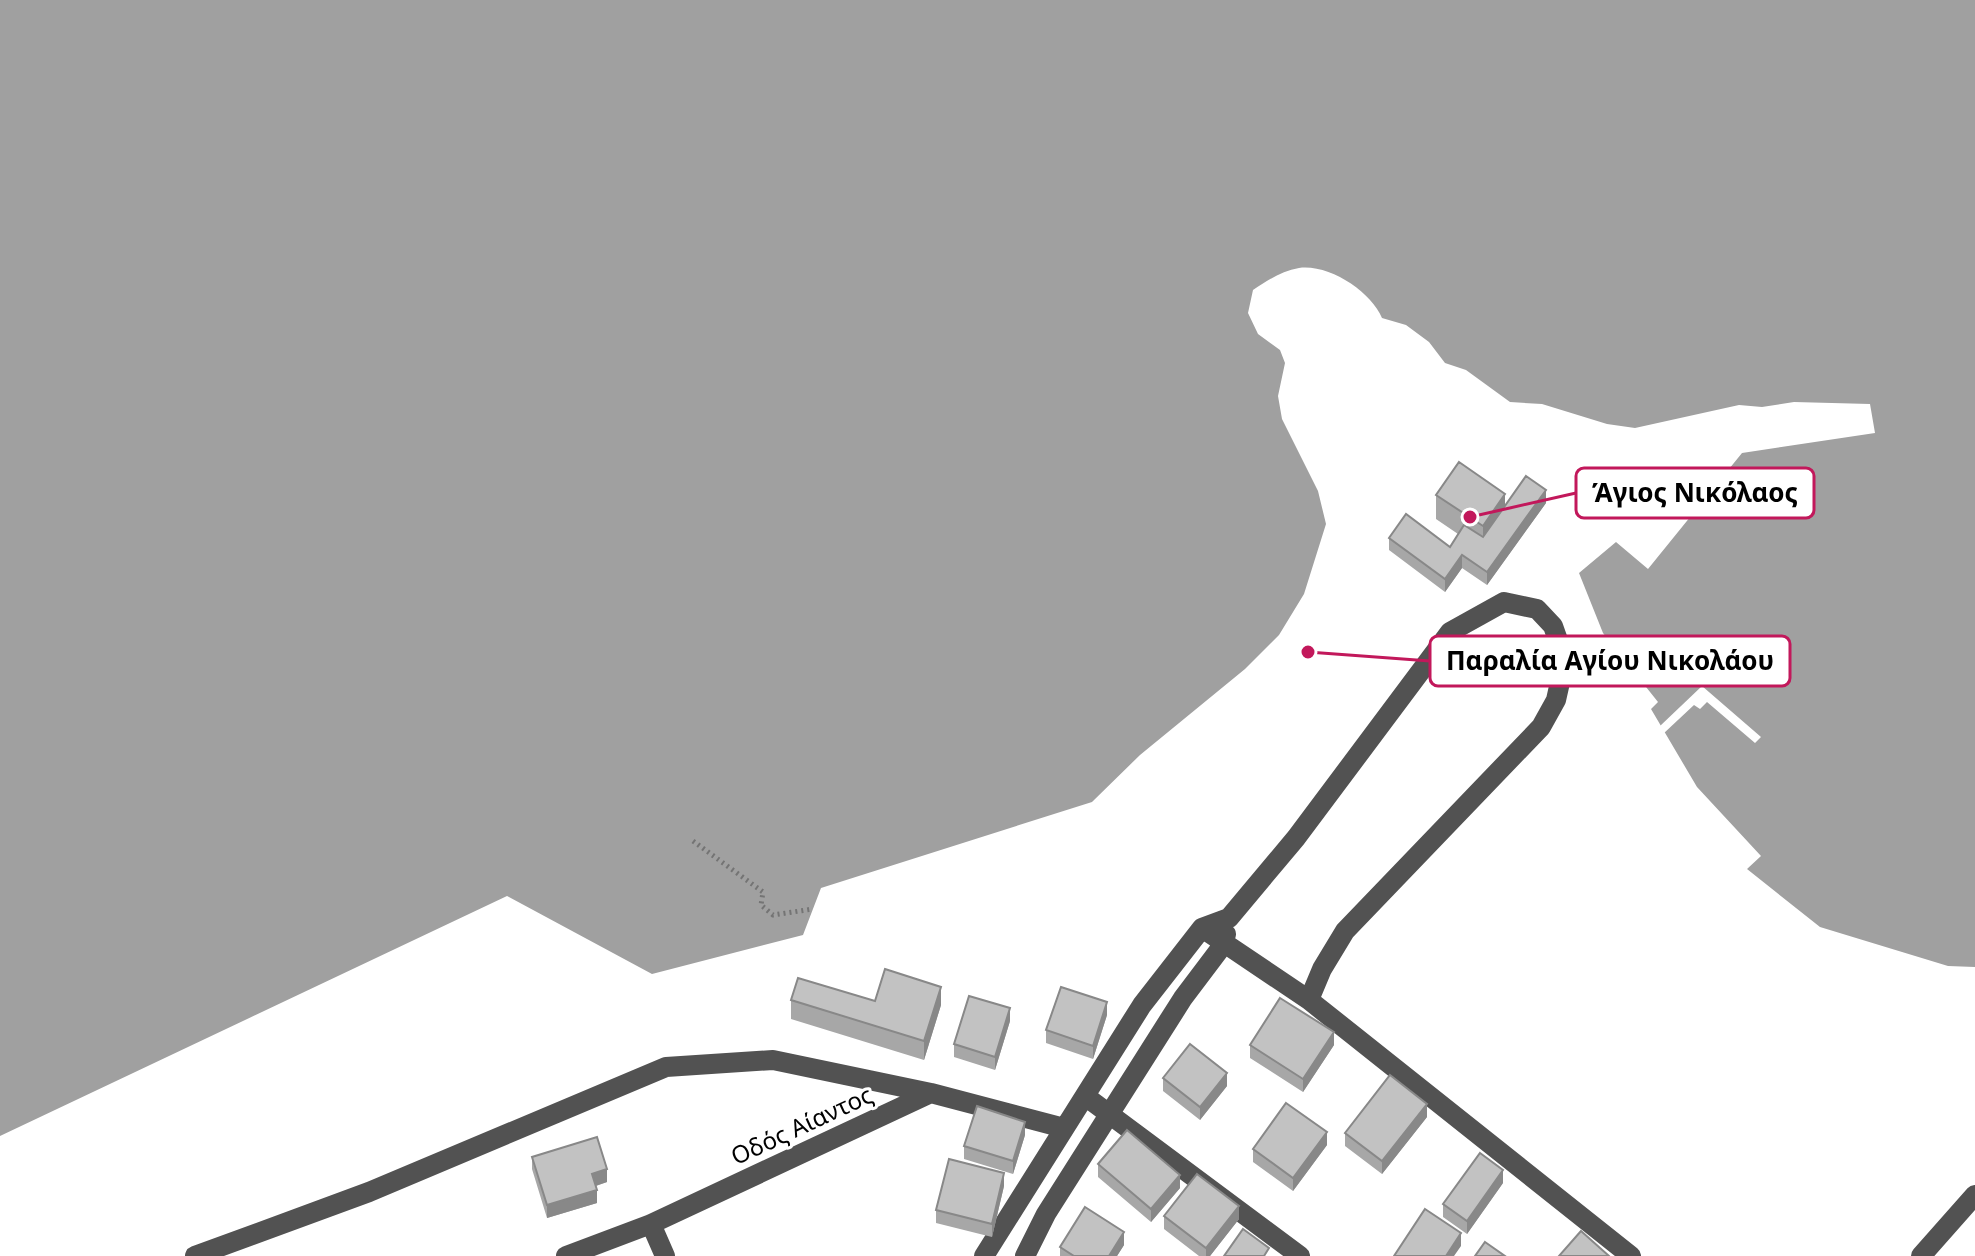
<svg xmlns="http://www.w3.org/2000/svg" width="1975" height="1256" font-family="'Noto Sans',sans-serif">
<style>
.water{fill:#a0a0a0}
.pier{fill:#fff}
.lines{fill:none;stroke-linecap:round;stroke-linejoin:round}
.path{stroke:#747474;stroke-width:5;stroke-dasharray:2 4;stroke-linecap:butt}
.minor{stroke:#525252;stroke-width:20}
.wall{fill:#a7a7a7}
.shaded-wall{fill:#888}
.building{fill:#c2c2c2;stroke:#888;stroke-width:2}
.labels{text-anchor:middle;stroke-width:6;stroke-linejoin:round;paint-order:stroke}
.street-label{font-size:24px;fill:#000;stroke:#fff}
.leader{fill:none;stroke:#c2185b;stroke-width:3}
.callout-dot{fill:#c2185b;stroke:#fff;stroke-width:3}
.callout{fill:#fff;stroke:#c2185b;stroke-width:3}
.callout-label{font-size:26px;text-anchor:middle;font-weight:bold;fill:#000}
</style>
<rect width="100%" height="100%" fill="#fff"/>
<path class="water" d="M0,0h1975v967l-27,-1 -128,-39 -73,-58 14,-13 -64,-69 -46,-78 7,-7 -55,-69 -24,-60 37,-31 32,27 94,-116 133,-20 -5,-29 -76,-2 -32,5 -23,-2 -104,23 -28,-4 -65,-20 -32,-2 -44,-32 -21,-7 -16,-21 -23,-17 -24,-7c-11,-26 -52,-54 -83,-50 -17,3 -31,12 -46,22l-5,23 10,21 22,16 5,13 -7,33 4,23 36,72 8,33 -22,70 -25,41 -34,34 -105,86 -48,47 -271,86 -18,47 -151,39 -145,-78 -507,240z"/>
<path class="pier" d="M1702,686l59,51 -6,6 -48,-41 -7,7 -6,-4 -31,29 -3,-8z"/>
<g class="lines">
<path class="path" d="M693,841l70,51 -2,13 12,10 40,-6"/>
<path class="minor" d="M1202,928l107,72 322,256
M1085,1096l215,160
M651,1224l14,32
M195,1256l174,-64 297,-125 107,-7 158,33
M566,1256l85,-32 280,-131 133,35
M984,1256l158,-251 60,-77 27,-10 67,-80 154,-206 54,-30 33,7 16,17 12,34 -9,40 -15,27 -196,204 -23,38 -13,31
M1025,1256l21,-42 137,-216 40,-53 3,-11
M1921,1256l54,-61"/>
</g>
<path class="wall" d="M1436,495l69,11 41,-3 -59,82 -25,-17 -17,24 -56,-42v-12l61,9 8,-13 -22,-15z
M791,1000l84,1 66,4 -17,55 -133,-41z
M1107,1015l-14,44 -47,-16v-13z
M1010,1021l-15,49 -41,-13v-13z
M1250,1045h84l-31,47 -53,-34z
M1163,1078l64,8 -27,34 -37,-29z
M1427,1117l-45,57 -37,-28v-13z
M1025,1135l-12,39 -49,-15v-13z
M1327,1145l-34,46 -40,-29v-13z
M532,1157l75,25 -11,4 1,17 -50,15 -15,-49z
M1098,1164l82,24 -29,34 -53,-45z
M1503,1183l-36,51 -24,-17v-13z
M1004,1186l-12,51 -56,-14v-13z
M1164,1216l75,3 -29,37h-11l-35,-27z
M1124,1245l-7,11h-57v-9z"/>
<path class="shaded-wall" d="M1546,490v13l-59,82v-13z
M1505,494v24l-22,32v-24z
M1462,555v13l-17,24v-13z
M941,987v18l-17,55v-19z
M1107,1002v13l-14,44v-13z
M1010,1008v13l-15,49v-13z
M1334,1032v13l-31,47v-13z
M1227,1073v13l-27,34v-13z
M1427,1104v13l-45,57v-13z
M1025,1122v13l-12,39v-13z
M1327,1132v13l-34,46v-13z
M607,1169v13l-15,5v-13z
M1503,1170v13l-36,51v-13z
M1004,1173v13l-12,51v-13z
M1180,1175v13l-29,34v-13z
M597,1190v13l-50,15v-13z
M1239,1206v13l-29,37h-4v-8z
M1124,1232v13l-7,11h-8z
M1461,1233v13l-7,10h-8z"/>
<path class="building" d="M1459,462l46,32 -22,32 -47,-31z
M1526,476l20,14 -59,82 -25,-17 -17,24 -56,-41 17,-24 44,33 14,-22 19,12z
M885,969l56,18 -17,54 -133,-41 7,-22 77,23z
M1061,987l46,15 -14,44 -47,-16z
M969,996l41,12 -15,49 -41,-13z
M1280,998l54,34 -31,47 -53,-34z
M1190,1044l37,29 -27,34 -37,-29z
M1390,1075l37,29 -45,57 -37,-28z
M1286,1103l41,29 -34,46 -40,-29z
M977,1106l48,16 -12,39 -49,-15z
M1127,1130l53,45 -29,34 -53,-45z
M597,1137l10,32 -15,5 5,16 -50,15 -15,-48z
M1480,1153l23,17 -36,51 -24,-17z
M949,1159l55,14 -12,51 -56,-14z
M1197,1174l42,32 -33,42 -42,-32z
M1085,1207l39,25 -15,24h-35l-14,-9z
M1425,1209l36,24 -15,23h-52z
M1243,1229l26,19 -5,8h-40z
M1581,1231l28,25h-50z
M1485,1242l20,14h-30z"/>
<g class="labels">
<g class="street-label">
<text transform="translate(802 1126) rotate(-25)" y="8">Οδός Αίαντος</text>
</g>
</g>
<path class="leader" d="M1470 517L1576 493M1308 652L1430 661"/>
<g class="callout-dot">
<circle cx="1470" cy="517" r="8"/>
<circle cx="1308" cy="652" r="8"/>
</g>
<g class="callout">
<rect x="1576" y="468" width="238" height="50" rx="8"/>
<rect x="1430" y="636" width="360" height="50" rx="8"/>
</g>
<g class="callout-label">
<text x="1695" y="502">Άγιος Νικόλαος</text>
<text x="1610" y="670">Παραλία Αγίου Νικολάου</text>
</g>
</svg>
